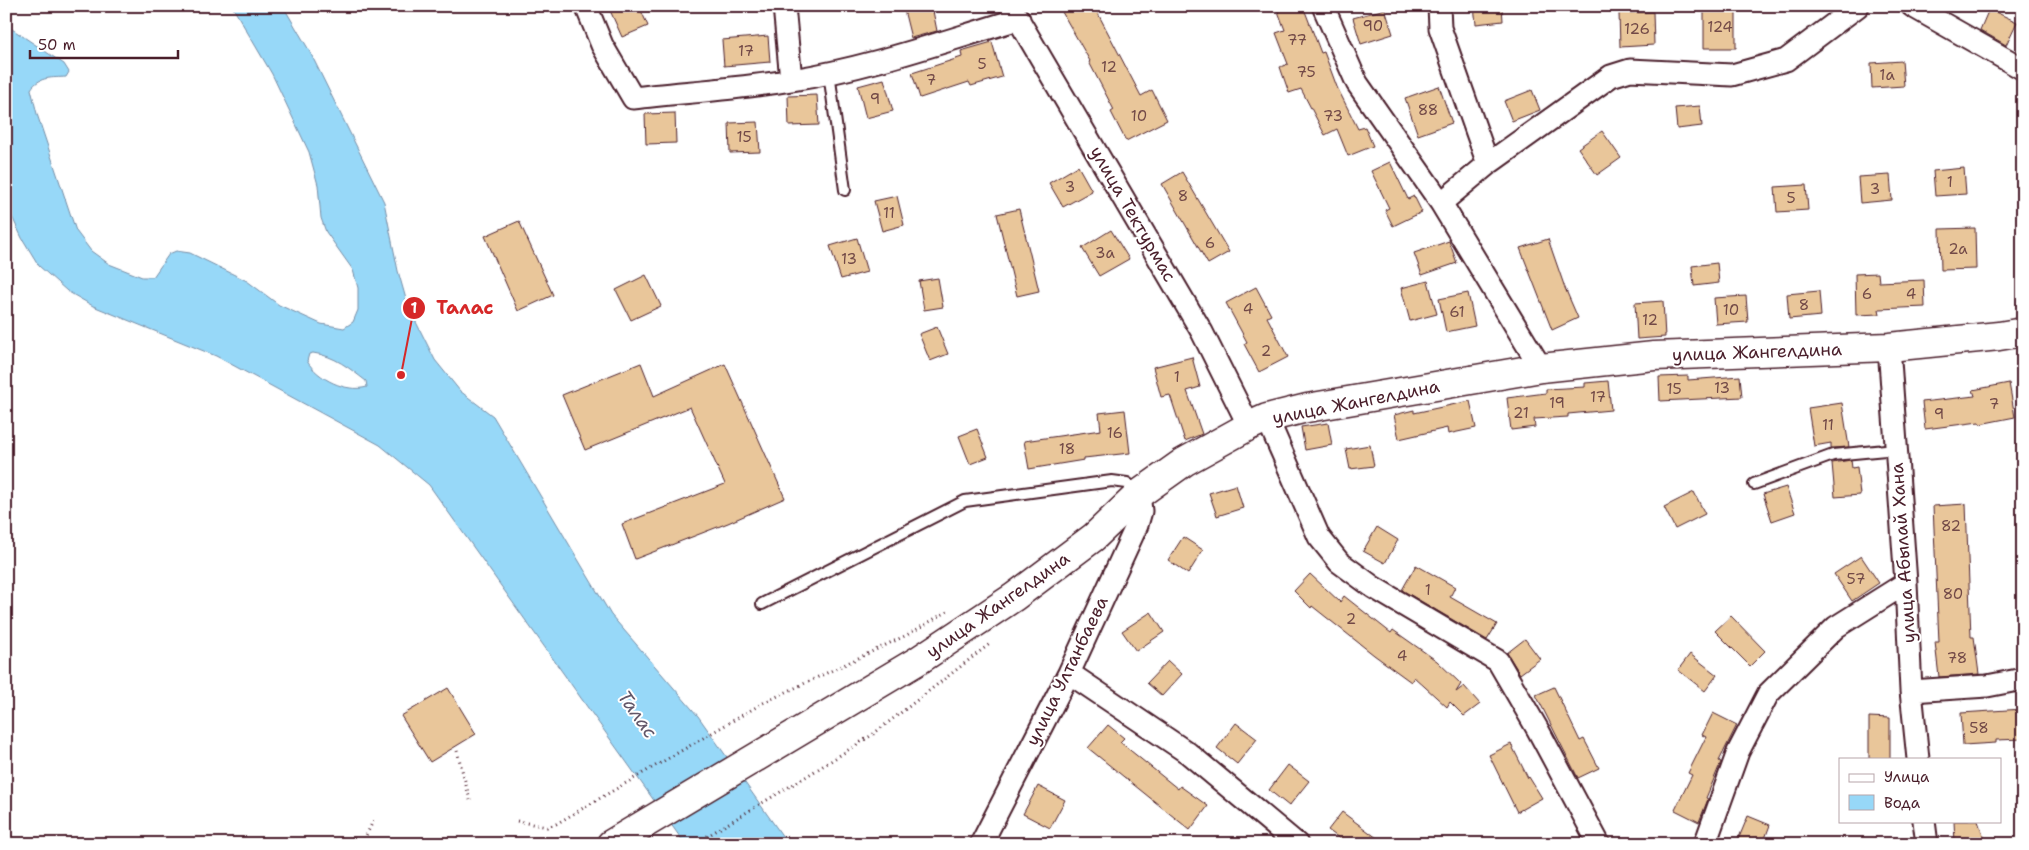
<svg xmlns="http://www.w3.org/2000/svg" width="2029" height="850" font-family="'Shantell Sans',sans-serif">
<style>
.water{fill:#97d8f8;stroke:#788ea6;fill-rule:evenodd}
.building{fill:#e9c69a;stroke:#4a1f2b}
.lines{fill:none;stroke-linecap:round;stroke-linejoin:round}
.lane-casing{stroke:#4a1f2b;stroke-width:14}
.street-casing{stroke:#4a1f2b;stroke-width:25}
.secondary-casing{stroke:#4a1f2b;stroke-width:31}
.path{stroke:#4a1f2b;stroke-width:3;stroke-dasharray:1 4;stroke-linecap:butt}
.lane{stroke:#fff;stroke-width:10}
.street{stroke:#fff;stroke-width:21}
.secondary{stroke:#fff;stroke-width:28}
.labels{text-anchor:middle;stroke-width:4;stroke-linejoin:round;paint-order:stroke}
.number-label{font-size:15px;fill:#724947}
.street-label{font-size:18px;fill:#4a1f2b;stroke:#fff}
.water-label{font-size:19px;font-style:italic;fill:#615668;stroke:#fff}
.leader{fill:none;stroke:#d62828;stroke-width:2}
.callout-dot{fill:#d62828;stroke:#fff;stroke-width:2}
.mark-label{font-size:15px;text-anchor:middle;font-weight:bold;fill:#fff}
.callout-label{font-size:19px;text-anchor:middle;font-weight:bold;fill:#d62828;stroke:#fff;stroke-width:4;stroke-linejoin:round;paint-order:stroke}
</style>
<rect width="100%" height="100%" fill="#fff"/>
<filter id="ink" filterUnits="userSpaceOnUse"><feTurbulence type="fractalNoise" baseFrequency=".02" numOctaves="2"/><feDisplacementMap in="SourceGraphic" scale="10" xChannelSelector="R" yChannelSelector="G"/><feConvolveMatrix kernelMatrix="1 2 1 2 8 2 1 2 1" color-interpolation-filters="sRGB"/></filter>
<g filter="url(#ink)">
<path class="water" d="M232,6h51l26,44 75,152 14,69 10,35 27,54 25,31 33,25 118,199 87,101 90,128h-103l-256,-359 -49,-40 -164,-89 -123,-50 -26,-15 -28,-25 -17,-28 -16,-34v-179l58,39 5,8 -3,5c-13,1 -27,-1 -35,12l6,25 39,117 15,20 18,13 33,13h11l16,-23 7,-3 14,2 57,28 32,24 42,19 23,4 9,-6 5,-12v-22l-5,-18 -27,-38 -5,-14 -3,-33 -9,-33 -37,-78zM313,353c22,3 36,15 53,28l1,6c-21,6 -49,-8 -60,-26l2,-7z"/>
<path class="building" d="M608,6h31l9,20 -26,11z
M922,6h10l5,25 -26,7 -7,-28z
M1073,6h21l47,90 11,-6 15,30 -41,21 -15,-29 3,-2 -25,-48 1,-1 -28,-49z
M1276,6h27l18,47 3,-1 13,35 21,42 7,-2 8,19 -25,10 -11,-27 -12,6 -24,-46 -12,4 -9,-26 8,-3 -12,-31 9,-3z
M1474,6h28l1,15 -27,3z
M1704,6h32v42h-32z
M1385,9l8,25 -32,10 -8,-26z
M1989,9l28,13 -11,23 -26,-15z
M1653,12l1,33 -34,2 -1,-34z
M768,36l2,26 -46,4 -2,-26z
M992,42l10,35 -31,9 -2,-4 -49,16 -8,-25 50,-16 -1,-6z
M1902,61l2,25 -32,2 -1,-25z
M884,79l9,32 -27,7 -8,-32z
M1439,86l13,37 -34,12 -13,-37z
M1532,90l8,20 -28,11 -8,-20z
M817,95l2,30 -30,1 -1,-30z
M1700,106l2,20 -25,3 -2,-21z
M675,113l1,30 -30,1 -1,-30z
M758,122l2,30 -30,1 -1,-30z
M1602,131l19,27 -24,17 -19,-27z
M1390,162l18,37 6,-3 8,16 -29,14 -8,-16 4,-2 -18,-37z
M1078,166l14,25 -29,16 -14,-24z
M1964,168l2,26 -31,2 -2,-25z
M1182,172l47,80 -21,12 -46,-80z
M1890,175l2,25 -32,3 -2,-26z
M1806,185l2,25 -31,2 -2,-25z
M897,196l7,29 -22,6 -8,-30z
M1019,209l20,82 -22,5 -20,-82z
M519,221l34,74 -35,16 -33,-75z
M1975,228l1,41 -35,1 -1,-41z
M1111,230l18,29 -30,17 -17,-28z
M857,238l10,34 -26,7 -11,-33z
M1548,239l17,49 13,30 -26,12 -32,-82z
M1449,241l8,22 -35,12 -8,-22z
M1717,263l2,20 -25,3 -2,-20z
M1878,273l1,9 45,-2 1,27 -46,2 1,5 -24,1 -1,-41z
M646,275l15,31 -30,14 -15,-30z
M938,278l5,29 -19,3 -5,-29z
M1428,281l9,33 -27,7 -9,-33z
M1256,287l15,28 -4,2 21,40 -29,15 -15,-28 3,-2 -21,-39z
M1819,291l2,25 -32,3 -2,-25z
M1468,293l7,33 -29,6 -7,-33z
M1746,296l2,26 -32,2 -2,-26z
M1663,301l2,36 -28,2 -2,-36z
M937,327l11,27 -18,7 -11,-27z
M1192,357l8,30 -13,4 15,43 -17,7 -15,-46 -9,2 -8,-30z
M641,363l13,33 71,-32 60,134 -57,25 -93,36 -13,-35 103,-40 -35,-77 -105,43 -23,-55z
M1688,376v4l52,-4 2,21 -82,4 -1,-24z
M1608,381l3,29 -43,4v3l-34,2 1,8 -24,3 -4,-32 39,-5v-4l39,-2v-4z
M2009,383l6,34 -35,7 -1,-2 -54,7 -3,-27 53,-6 -2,-6z
M1470,401l6,27 -28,6 -1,-6 -48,11 -5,-24 20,-5v3z
M1842,403l7,44 -18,1v-5l-17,3 -6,-38z
M1125,410l5,43 -46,5v2l-55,9 -5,-28 77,-11 -2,-17z
M1328,423l4,22 -27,5 -4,-23z
M977,429l11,28 -18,7 -11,-28z
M1370,445l4,21 -24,3 -4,-20z
M1851,460l1,8 5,-1 3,28 -25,2 -3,-34z
M1236,485l7,23 -26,8 -8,-23z
M1786,487l9,26 -23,8 -9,-27z
M1694,492l11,22 -30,15 -11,-22z
M1966,504l5,133h3l5,37 -40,3 -4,-35h4l-6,-136z
M1377,527l21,13 -13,23 -22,-12z
M1183,537l20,13 -15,24 -20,-14z
M1861,556l18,27 -27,18 -18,-27z
M1416,565l39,22 -5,10 47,27 -10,16 -85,-50z
M1310,574l30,28 4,-6 47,37 2,-3 44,31 24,23 -5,8 8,-6 16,18 -16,12 -14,-14 -3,5 -33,-30 -3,5 -37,-27 -62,-49 -1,2 -17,-17z
M1151,612l13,20 -28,19 -14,-20z
M1731,616l34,35 -15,15 -35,-35z
M1525,639l15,20 -20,15 -13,-21z
M1690,654l27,21 -12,16 -27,-21z
M1168,661l14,13 -20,22 -15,-13z
M1554,687l26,54 4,-2 15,29 -21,10 -42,-83z
M448,688l28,46 -46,28 -29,-46z
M2023,709v30l-27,1v3l-33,2 -2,-32z
M1713,713l24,12 -18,36 2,1 -15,36 2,1 -9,23 -24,-12 17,-35 -4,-2 18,-36 -4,-2z
M1869,717l21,1v41h-21z
M1236,723l21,16 -20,25 -20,-16z
M1108,725l16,13 -4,4 58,47 2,-3 28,20 -18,24 -102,-82z
M1511,744l17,34 1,-1 13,21 -25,14 -28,-57z
M1288,765l21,16 -20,25 -20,-16z
M1038,786l27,14 -15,28 -27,-14z
M1342,812l43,32h-38l-19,-14z
M1748,816l22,9 -7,19h-15l-10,-4z
M1954,821h24l8,23h-31z"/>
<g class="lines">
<defs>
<path id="lane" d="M829,73l16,117
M1754,484l79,-29 63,-6
M762,604l203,-103 147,-20 15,2 11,10"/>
<path id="street" d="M586,6l16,39 31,53c52,-6 106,-9 159,-18 77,-12 152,-39 227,-61
M784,6l7,74
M1323,6l34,77 84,120 100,165
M1439,6l1,22 48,136 -47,39
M1912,6l111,63
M1011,7l191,325 47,94
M1488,164l123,-88 19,-6 102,5 54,-15 72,-54
M1889,347l17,236 5,108 7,68
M1267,418l52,119 20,25 34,25 125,74 40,69 61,114
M1069,673l119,80 109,91
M1911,691l76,-5 36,-7
M1924,821l3,23
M981,844l88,-171 68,-148 4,-14 -2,-17
M1705,844l33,-92 30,-58 68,-67 70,-44"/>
<path id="secondary" d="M611,844l308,-184 95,-63 80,-60 45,-43 45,-32 65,-36 18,-8 40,-10 234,-40 113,-12 235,-9 110,-11 24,-4"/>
</defs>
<use href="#lane" class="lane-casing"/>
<use href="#street" class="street-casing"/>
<use href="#secondary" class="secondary-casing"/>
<path class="path" d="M457,751l13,49
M517,821l30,6 9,-3 207,-121 144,-68 41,-24
M362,844l13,-27
M694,844l113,-68 65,-41 119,-92"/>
<use href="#lane" class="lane"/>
<use href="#street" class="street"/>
<use href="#secondary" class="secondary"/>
</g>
</g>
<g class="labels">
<g class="number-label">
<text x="1373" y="31">90</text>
<text x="1720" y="32">124</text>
<text x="1637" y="34">126</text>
<text x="1297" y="45">77</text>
<text x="746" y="56">17</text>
<text x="982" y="69">5</text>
<text x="1109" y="72">12</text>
<text x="1306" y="77">75</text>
<text x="1887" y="80">1а</text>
<text x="931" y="85">7</text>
<text x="875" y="104">9</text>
<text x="1428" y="115">88</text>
<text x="1139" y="121">10</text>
<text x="1333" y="121">73</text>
<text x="744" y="142">15</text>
<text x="1950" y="187">1</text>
<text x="1070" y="192">3</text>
<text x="1875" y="194">3</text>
<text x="1183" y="201">8</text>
<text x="1791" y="203">5</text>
<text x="889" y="218">11</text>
<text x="1210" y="248">6</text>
<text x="1958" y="254">2a</text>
<text x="1105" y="258">3а</text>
<text x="849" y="264">13</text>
<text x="1867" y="299">6</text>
<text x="1911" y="299">4</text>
<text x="1804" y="310">8</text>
<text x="1248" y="314">4</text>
<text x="1731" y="315">10</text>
<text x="1457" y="317">61</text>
<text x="1650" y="325">12</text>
<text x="1266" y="356">2</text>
<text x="1177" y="382">1</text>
<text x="1722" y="393">13</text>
<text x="1674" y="394">15</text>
<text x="1598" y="402">17</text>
<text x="1557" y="408">19</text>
<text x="1994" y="409">7</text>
<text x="1521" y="418">21</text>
<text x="1939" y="419">9</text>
<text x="1828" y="430">11</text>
<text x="1115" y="438">16</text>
<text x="1067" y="454">18</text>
<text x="1951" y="531">82</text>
<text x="1856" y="584">57</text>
<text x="1428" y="595">1</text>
<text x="1953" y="599">80</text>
<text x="1351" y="624">2</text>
<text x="1402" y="661">4</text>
<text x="1957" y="663">78</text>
<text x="1979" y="733">58</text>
</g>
<g class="street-label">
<text transform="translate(1133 214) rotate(60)" y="6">улица Тектурмас</text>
<text transform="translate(1757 352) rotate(-2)" y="6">улица Жангелдина</text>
<text transform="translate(1356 402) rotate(-11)" y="6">улица Жангелдина</text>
<text transform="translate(1903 553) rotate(-94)" y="6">улица Абылай Хана</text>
<text transform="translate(998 605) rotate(-35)" y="6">улица Жангелдина</text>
<text transform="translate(1067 671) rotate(-64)" y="6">улица Ултанбаева</text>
</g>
<g class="water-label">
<text transform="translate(638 714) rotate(55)" y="7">Талас</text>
</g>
</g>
<path class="leader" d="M401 375L414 308"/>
<g class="callout-dot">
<circle cx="401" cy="375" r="5"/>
<circle cx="414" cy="308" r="12"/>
</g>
<g class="mark-label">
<text x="414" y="313">1</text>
</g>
<g class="callout-label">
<text x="465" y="314">Талас</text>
</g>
<rect width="2029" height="850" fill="none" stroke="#fff" stroke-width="25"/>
<rect x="12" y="12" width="2004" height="825" fill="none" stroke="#4a1f2b" stroke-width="2" filter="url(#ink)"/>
<rect x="1839" y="758" width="162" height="65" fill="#ffffff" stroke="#b7a5aa"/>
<rect x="1849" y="774" width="25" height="8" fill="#ffffff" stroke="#b7a5aa"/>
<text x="1884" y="782" font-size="15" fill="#4a1f2b">Улица</text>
<rect x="1849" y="795" width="25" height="15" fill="#97d8f8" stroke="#b7a5aa"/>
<text x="1884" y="808" font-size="15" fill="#4a1f2b">Вода</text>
<path d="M30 50v8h148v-8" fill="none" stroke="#4a1f2b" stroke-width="2.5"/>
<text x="38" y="50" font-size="15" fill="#4a1f2b" stroke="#ffffff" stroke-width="4" paint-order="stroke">50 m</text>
</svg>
